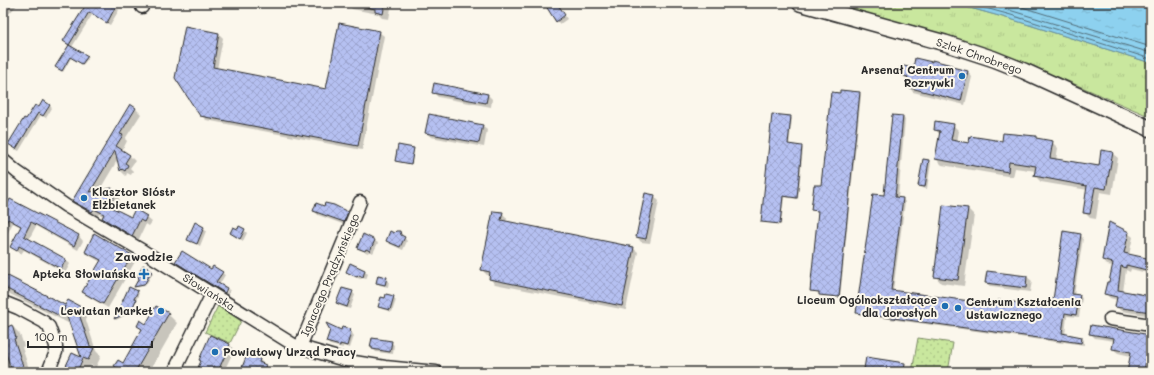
<svg xmlns="http://www.w3.org/2000/svg" width="1154" height="375" font-family="Mali,sans-serif">
<style>
.grass{fill:url(#grass-tufts);stroke:#7a8964}
.park{fill:url(#park-dots);stroke:#7a8964}
.water{fill:url(#water-ripples);stroke:#668fa1}
.shadow{fill:#0003}
.lines{fill:none;stroke-linecap:round;stroke-linejoin:round}
.shore{stroke:#526d79;stroke-width:1}
.building{fill:url(#building-cross-hatch);stroke:#2b2b2b}
.minor-casing{stroke:#2b2b2b;stroke-width:15}
.major-casing{stroke:#2b2b2b;stroke-width:18}
.minor{stroke:#fbf7ec;stroke-width:12}
.major{stroke:#fbf7ec;stroke-width:15}
.poi-dot{fill:#1f6fb2;stroke:#fbf7ec;stroke-width:1.5}
.labels{text-anchor:middle;stroke-width:4;stroke-linejoin:round;paint-order:stroke}
.street-label{font-size:11px;fill:#2b2b2b;stroke:#fbf7ec}
.poi-label{font-size:11px;font-weight:bold;fill:#2b2b2b;stroke:#fbf7ec;text-anchor:end}
.neighbourhood-label{font-size:12px;font-weight:bold;fill:#2b2b2b;stroke:#fbf7ec}
</style>
<defs>
<pattern id="grass-tufts" width="24" height="20" patternUnits="userSpaceOnUse"><rect width="24" height="20" fill="#c9e79e"/><path d="M3 7l-1-3M5 7V3M7 7l1-3M15 17l-1-3M17 17v-4M19 17l1-3" fill="none" stroke="#adc688"/></pattern>
<pattern id="park-dots" width="8" height="8" patternUnits="userSpaceOnUse"><rect width="8" height="8" fill="#c9e79e"/><path d="M2 2h.1M6 6h.1" fill="none" stroke="#adc688" stroke-width="1.8" stroke-linecap="round"/></pattern>
<pattern id="water-ripples" width="26" height="14" patternUnits="userSpaceOnUse"><rect width="26" height="14" fill="#8dd1ef"/><path d="M2 4q2-2 4 0t4 0M15 11q2-2 4 0t4 0" fill="none" stroke="#7ab4cd"/></pattern>
<pattern id="building-cross-hatch" width="8" height="8" patternUnits="userSpaceOnUse"><rect width="8" height="8" fill="#b5c0f1"/><path d="M0 0l8 8M0 8l8-8" fill="none" stroke="#9ca5cf"/></pattern>
</defs>
<rect width="100%" height="100%" fill="#fbf7ec"/>
<filter id="ink" filterUnits="userSpaceOnUse"><feTurbulence type="fractalNoise" baseFrequency=".025" numOctaves="2"/><feDisplacementMap in="SourceGraphic" scale="8" xChannelSelector="R" yChannelSelector="G"/><feConvolveMatrix kernelMatrix="1 2 1 2 8 2 1 2 1" color-interpolation-filters="sRGB"/></filter>
<g filter="url(#ink)">
<path class="grass" d="M818,3h134l58,16 141,44v54l-95,-41 -14,-3z"/>
<path class="park" d="M218,306l23,15 -11,22 -25,-11z
M918,338l35,5 -5,29h-36z"/>
<path class="water" d="M952,3h199v60l-141,-44z"/>
<path class="shadow" d="M3,3h16l-16,17z
M64,3h5l-2,3z
M88,3h21l10,7 -9,15 -18,-10 -20,32 16,11 -5,7 -12,-7 -8,14 -7,-5 13,-22 -2,-1z
M347,3h45l-3,16 -7,-1 -4,-4 -26,-5z
M549,3h8l10,16 -7,5 -3,-3z
M379,32l5,4 -22,114 -156,-30 -5,-5 18,-81 4,4 -6,31 110,21z
M952,66l3,3 13,3 4,5 -7,28 -52,-13 -4,-5v-3l-2,-2 1,-2 -6,-5 12,-6z
M433,92l55,3 4,4 -1,8 -53,-10z
M860,93l1,2 -21,202 -19,-1 -1,-3 -9,-2 8,-79 -7,-2z
M49,105l3,3 -6,10 -5,-3 -22,36 -7,-4 -3,-3 18,-24 12,-11z
M135,108l6,6 -16,25 2,2 -5,10 7,4 6,6 -5,7 3,3 -2,4 -4,-2 -1,3 -5,-5 -3,-12 -19,32 13,-2 5,5 3,7 -5,9 16,9 15,-2 6,5 -3,4 -3,-2 -8,17 -30,-18 -5,-5 1,-2 -5,-2 -2,3 -18,-11 -6,-5z
M773,115l19,3 -3,27 14,3 -5,51 -14,-2 -3,28 -19,-4z
M903,117l2,3 -7,78 5,1 2,3 -12,89 105,15 55,3 27,-74 3,3 -9,57 5,1 3,2 -3,19 -12,-1 -2,19 17,3 2,2v5l-20,-3 -1,1 -203,-28 -3,-2z
M953,125l6,6 -2,11 13,3 32,-3 2,-8 32,3 2,3 14,2 6,6 -2,12 43,7 13,-14 6,5 -6,36 -12,-2 -4,27 -6,-1 -6,-6 4,-22 -47,-8 -6,-6 1,-5 -21,-3 -2,9 -71,-12 -6,-6 4,-24 -5,-6z
M482,126l5,4 -3,17 -53,-10 -5,-4z
M413,149l1,1 -2,14 -16,-4z
M929,161l2,2 -4,26 -6,-1 -2,-2z
M654,196l5,5 -9,42 -9,-1 -4,-5z
M11,200l68,36 4,5 -5,9 -42,-24 -7,13 37,21 4,4 -5,9 -41,-23 -3,4 -10,-7 10,-20 -8,-4 -6,11 -4,-1v-18z
M325,207l22,5 5,5 -4,9 -30,-11 -4,-5z
M968,209l6,6 -10,71 -23,-3 -6,-7z
M502,213l5,5 -1,4 127,26 5,4 -12,58 -131,-26 -5,-5 1,-3 -4,-1 -5,-5z
M203,228l3,3 -6,15 -11,-7z
M244,230l3,3 -4,8 -12,-8z
M399,232l8,9 -4,9 -13,-6 -3,-3 8,-7z
M1128,233l5,4 -4,18 22,5v14l-20,-5 -1,3 -4,-2 -3,22 26,4 2,-11v31l-30,-5 -5,-5 1,-6 -7,-2 -5,-5 5,-9 3,-18 -6,-1 -4,-5z
M375,241l3,2 -5,10 -4,-2 -1,2 -7,-3 -3,-3z
M86,251l45,4 5,5 -28,48 -21,-12 -4,-4 18,-30 -11,-6z
M176,262l46,11 3,2 -6,10 7,3 -2,5z
M350,264l15,7 3,3 -2,5 -3,-1 -3,1 -10,-4 -3,-3z
M152,272l1,1 -8,13 -10,1 5,-9z
M1027,277l5,4 -2,11 -39,-5 -5,-4z
M3,278l63,29 14,1 8,7 -2,5 10,31 5,5 -5,11 -5,-2 -4,7h-23l18,-13 -13,-39 -1,3 -60,-30 -1,2 -4,-2z
M386,278l3,3 -1,6 -8,-2 -3,-3z
M129,288l10,5 -7,19 -16,8 -1,-1z
M228,289l2,2 -2,4 -2,-1z
M352,292l3,3 -5,14 -10,-3 -3,-3z
M393,297l3,3 -4,12 -10,-3 -3,-3z
M168,314l9,9 -28,49h-27l-7,-6 9,-2 19,-33 -5,-5 8,-1z
M3,326l4,2 5,-2 8,8 4,12 -2,1 8,25h-17l-10,-30z
M1091,326l60,10v29l-1,7h-22l3,-16 -13,-3 -5,-4 2,-8 -20,-3 -5,-5z
M350,330l4,6 -4,12 -7,-2v2l-13,-3 -3,-3 15,-11z
M211,336l19,9 4,5 -9,19 -19,-8z
M391,342l3,3 -1,9 -17,-2 -3,-3z
M260,360l10,10 -1,2h-27z"/>
<g class="lines">
<path class="shore" d="M967,3l44,12 140,44
M986,3l165,50
M1009,3l142,44"/>
</g>
<path class="building" d="M87,3h24l5,3 -9,17 -18,-11 -20,33 -6,-4z
M362,3h23l-2,11 -8,-2v-3l-13,-3z
M544,3h13l8,12 -9,7z
M339,23l41,8 -22,115 -158,-30 -25,-38 10,-52 34,7 -6,34 113,22z
M69,45l19,11 -6,8 -12,-7 -8,14 -7,-4z
M915,58l17,4v-2l20,5v2l16,4 -7,30 -54,-14 2,-4 -3,-1 2,-5 -7,-2 -1,-3v-5l4,-1 9,2z
M434,83l54,11 -2,9 -54,-10z
M840,90l20,2 -21,205 -20,-2v-3l-9,-1 8,-80 -7,-1 3,-25h7l10,-93 9,1z
M43,100l7,5 -7,11 -5,-3 -22,36 -8,-5 16,-26 2,1 9,-14 4,2z
M130,104l6,4 -16,26 3,1 -7,11 14,9 -5,8 3,2 -3,6 -3,-2 -2,2 -5,-20 -25,41 22,-4 3,7 -6,11 22,11 4,-8 12,7 -3,6 -4,-2 -8,16 -30,-18 2,-4 -10,-5 -2,3 -20,-11z
M429,114l54,11 -4,18 -54,-10z
M772,114l19,2 -3,28 14,2 -5,52 -14,-2 -3,28 -19,-2z
M892,115l11,1 -8,81 8,1 -12,92 107,15v-5l54,7 11,-76 18,3 -9,60 8,1 -4,20 -11,-2 -3,20 20,4 -1,6 -20,-3v1l-205,-28 17,-119 11,1z
M935,121l19,3 -3,16 18,3 1,-7 32,5 1,-8 33,3v2l17,3 -3,17 49,8 2,-16 12,2 -7,37 -11,-2 -5,27 -7,-1 4,-27 -53,-10 2,-10 -27,-4 -1,10 -73,-13 5,-28 -6,-1z
M398,145l16,3 -3,16 -16,-3z
M923,159l6,1 -4,27 -7,-1z
M645,193l10,2 -9,44 -10,-2z
M10,199l69,36 -5,11 -43,-24 -7,14 42,23 -5,10 -42,-23 -2,5 -7,-4 11,-21 -13,-7 -5,10v-17z
M316,203l8,3 1,-3 9,2 14,7 -4,10 -31,-11z
M943,205l25,3 -10,72 -24,-3z
M493,211l10,1 -2,8 133,27 -12,59 -133,-27 1,-7 -9,-2z
M195,222l9,5 -7,17 -10,-4z
M1109,222l20,10 -5,21 27,6v12l-25,-6v3l-5,-2 -3,24 33,6v16l-36,-5 2,-10 -13,-3 3,-12h2l4,-19 -11,-3z
M239,226l6,3 -5,10 -10,-6 3,-6 5,2z
M390,231l4,2 2,-2h4l1,4 4,2 -5,10 -14,-6z
M94,233l38,22 -29,49 -21,-12 19,-32 -16,-8z
M363,234l12,6 -5,11 -4,-2 -1,2 -8,-3z
M182,251l29,18 2,-3 10,6 -7,10 11,6 -2,5 -50,-31z
M350,263l15,7 -2,7 -4,-2 -2,2 -11,-5z
M143,265l9,6 -8,14 -10,2 5,-9 -2,-2z
M987,271l40,5 -1,12 -41,-5z
M6,275l59,30 3,-5 13,7 -3,4 12,35 4,2 -6,12 -5,-2 -6,14h-14l9,-19 9,4 -17,-49 1,-2 -5,10 -57,-29v-7z
M378,275l9,2 -2,8 -9,-2z
M129,287l9,4 -4,8 2,1 -5,11 -17,8z
M342,288l11,3 -6,16 -11,-4z
M386,294l8,2 -4,14 -12,-3 3,-10 4,1z
M156,306l13,7 -34,59h-10l-11,-6 4,-6 5,3 19,-34 -5,-3 3,-6 6,4z
M326,323l15,7 1,-3 9,2 -1,3h1l-4,14 -7,-2v2l-14,-4 4,-12z
M3,324l4,3 5,-2 4,13 -2,1 11,33h-13l-9,-28z
M1091,325l60,10 -3,20h-1l-3,17h-17l4,-20 -19,-3 2,-11 -25,-4z
M210,335l20,9 -11,25 -6,-3 -3,6h-14l5,-11 -2,-1z
M372,338l20,3 -2,11 -18,-3v-2h-2z
M247,355l6,3 1,-2 6,3 -1,3 7,3 -3,7h-23z
M866,357l39,6 -1,9h-33v-2l-7,-1z"/>
<g class="lines">
<defs>
<path id="minor" d="M142,3v4
M3,160l14,12 49,34 77,45 151,94 54,16 37,6 51,5
M3,302l15,6 26,14 5,5 7,19v6l-8,20
M1110,319l41,6
M300,347l60,-145
M174,372l38,-78"/>
<path id="major" d="M800,3l145,40 49,16 30,12 127,58"/>
</defs>
<use href="#minor" class="minor-casing"/>
<use href="#major" class="major-casing"/>
<use href="#minor" class="minor"/>
<use href="#major" class="major"/>
</g>
</g>
<g class="poi-dot">
<circle cx="962" cy="76" r="4"/>
<circle cx="84" cy="198" r="4"/>
<path d="M142 268h4v4h4v4h-4v4h-4v-4h-4v-4h4z"/>
<circle cx="945" cy="306" r="4"/>
<circle cx="958" cy="308" r="4"/>
<circle cx="161" cy="311" r="4"/>
<circle cx="215" cy="352" r="4"/>
</g>
<g class="labels">
<g class="street-label">
<text transform="translate(979 56) rotate(19)" y="4">Szlak Chrobrego</text>
<text transform="translate(330 275) rotate(-67)" y="4">Ignacego Prądzyńskiego</text>
<text transform="translate(209 292) rotate(32)" y="4">Słowiańska</text>
</g>
<g class="poi-label">
<text x="954" y="74">Arsenał Centrum<tspan x="954" dy="13">Rozrywki</tspan></text>
<text x="92" y="196" text-anchor="start">Klasztor Sióstr<tspan x="92" dy="13">Elżbietanek</tspan></text>
<text x="136" y="278">Apteka Słowiańska</text>
<text x="937" y="304">Liceum Ogólnokształcące<tspan x="937" dy="13">dla dorosłych</tspan></text>
<text x="966" y="306" text-anchor="start">Centrum Kształcenia<tspan x="966" dy="13">Ustawicznego</tspan></text>
<text x="153" y="315">Lewiatan Market</text>
<text x="223" y="356" text-anchor="start">Powiatowy Urząd Pracy</text>
</g>
<g class="neighbourhood-label">
<text x="144" y="261">Zawodzie</text>
</g>
</g>
<rect width="1154" height="375" fill="none" stroke="#fbf7ec" stroke-width="16"/>
<rect x="8" y="8" width="1138" height="359" fill="none" stroke="#2b2b2b" stroke-width="1.5" filter="url(#ink)"/>
<path d="M28 341v6h124v-6" fill="none" stroke="#2b2b2b" stroke-width="2"/>
<text x="34" y="341" font-size="12" fill="#2b2b2b" stroke="#fbf7ec" stroke-width="3" paint-order="stroke">100 m</text>
</svg>
